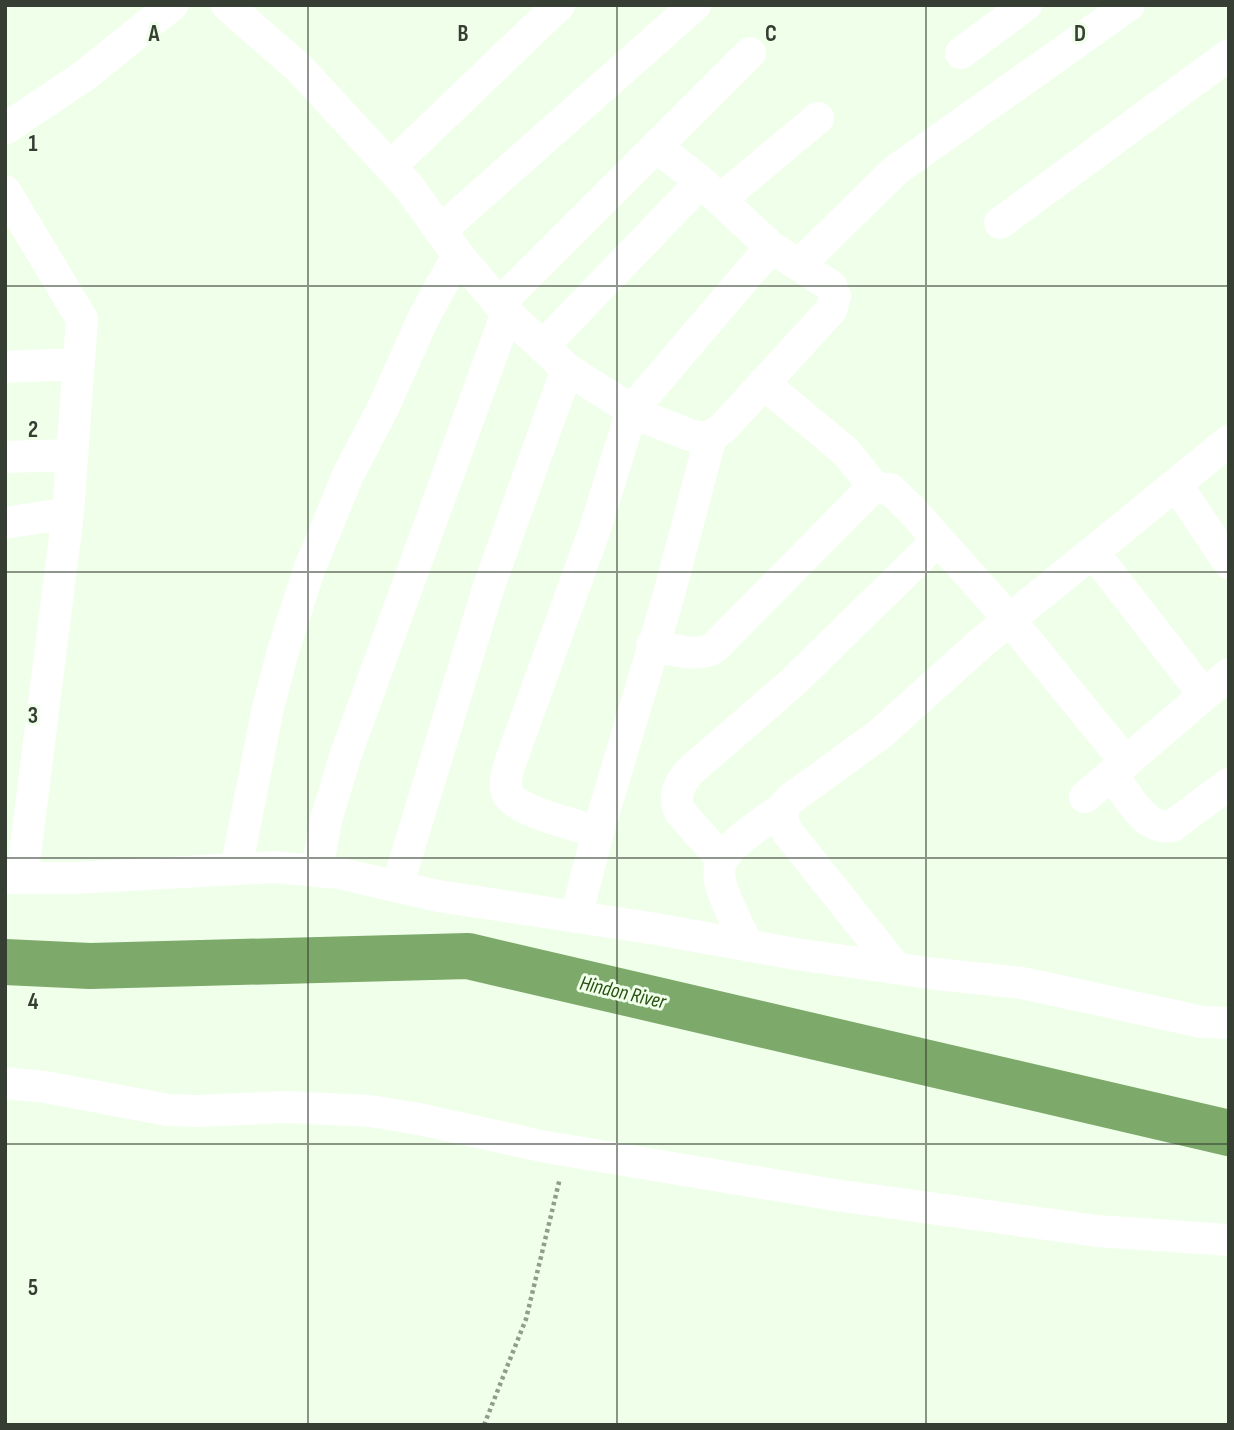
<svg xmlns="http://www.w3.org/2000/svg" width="1234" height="1430" font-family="'Sofia Sans Condensed',sans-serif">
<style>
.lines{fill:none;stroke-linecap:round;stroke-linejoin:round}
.river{stroke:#7da96b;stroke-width:46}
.path{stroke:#909c8c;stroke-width:4.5;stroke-dasharray:3.5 3.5;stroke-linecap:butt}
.street{stroke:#fff;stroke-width:32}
.grid{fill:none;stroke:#363e33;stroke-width:2;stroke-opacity:0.55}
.labels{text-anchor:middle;stroke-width:6;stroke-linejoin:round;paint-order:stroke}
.water-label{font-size:21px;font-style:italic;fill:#285111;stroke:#efffe9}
.grid-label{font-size:23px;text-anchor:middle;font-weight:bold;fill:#363e33;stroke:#efffe9;stroke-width:6;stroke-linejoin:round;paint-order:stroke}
</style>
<rect width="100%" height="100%" fill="#efffe9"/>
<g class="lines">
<path class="river" d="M5,962l85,4 378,-10 761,177"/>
<path class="path" d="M484,1425l42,-106 34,-141"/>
<path class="street" d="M227,5l73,64 108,117 50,69 -35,64 -39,87 -36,69 -39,95 -26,81 -15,57 -32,161
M961,53l65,-48
M5,129l79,-53 88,-71
M390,167l169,-162
M5,191l77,128 -14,194 -46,365
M720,200l98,-82
M1000,223l229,-168
M440,231l255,-226
M458,255l49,58 60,56 74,47 49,19 11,3 10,-2 12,-8 108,-118 4,-14 -4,-10 -60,-39 -70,-65 -44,-35
M800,264l96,-94 233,-165
M499,304l251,-251
M543,346l158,-164
M5,367l72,-3
M763,383l82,68 30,37
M5,457l66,-2
M1176,484l53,79
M5,523l63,-10
M1093,552l111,143
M652,645c19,4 44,13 62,3l154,-156 7,-4 15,1 21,20 99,111 116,142
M1112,774c15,20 32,57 60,52l57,-42
M1085,797l144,-123
M598,832c-18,-6 -84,-21 -91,-39 -3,-8 0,-19 2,-27l86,-237 37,-119 139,-163
M721,858l-41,-46c-7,-17 -1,-28 10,-41l103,-89 145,-142
M317,871l9,-51 20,-66 161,-441
M5,878h69l201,-11 63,6 100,23 212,32 146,26 140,20 86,9 180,39 27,1
M397,887l91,-298 79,-220
M576,917l22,-85 70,-234 43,-162
M748,946c-41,-85 -45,-81 33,-137
M896,968l-107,-134c-8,-14 -10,-21 0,-34l91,-66 101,-91 248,-202
M5,1083l40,4 123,23 30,1 88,-4 84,4 49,8 127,28 289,48 262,36 132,9"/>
</g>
<path class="grid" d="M308,5v1420M617,5v1420M926,5v1420M5,286h1224M5,572h1224M5,858h1224M5,1144h1224"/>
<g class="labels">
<g class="water-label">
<text transform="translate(623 992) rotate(13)" y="7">Hindon River</text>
</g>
</g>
<g class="grid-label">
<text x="154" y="41">A</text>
<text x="463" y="41">B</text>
<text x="771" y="41">C</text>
<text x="1080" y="41">D</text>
<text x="33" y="151">1</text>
<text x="33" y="437">2</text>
<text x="33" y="723">3</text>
<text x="33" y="1009">4</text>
<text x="33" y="1295">5</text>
</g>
<rect width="1234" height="1430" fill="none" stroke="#363e33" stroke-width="14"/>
</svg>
